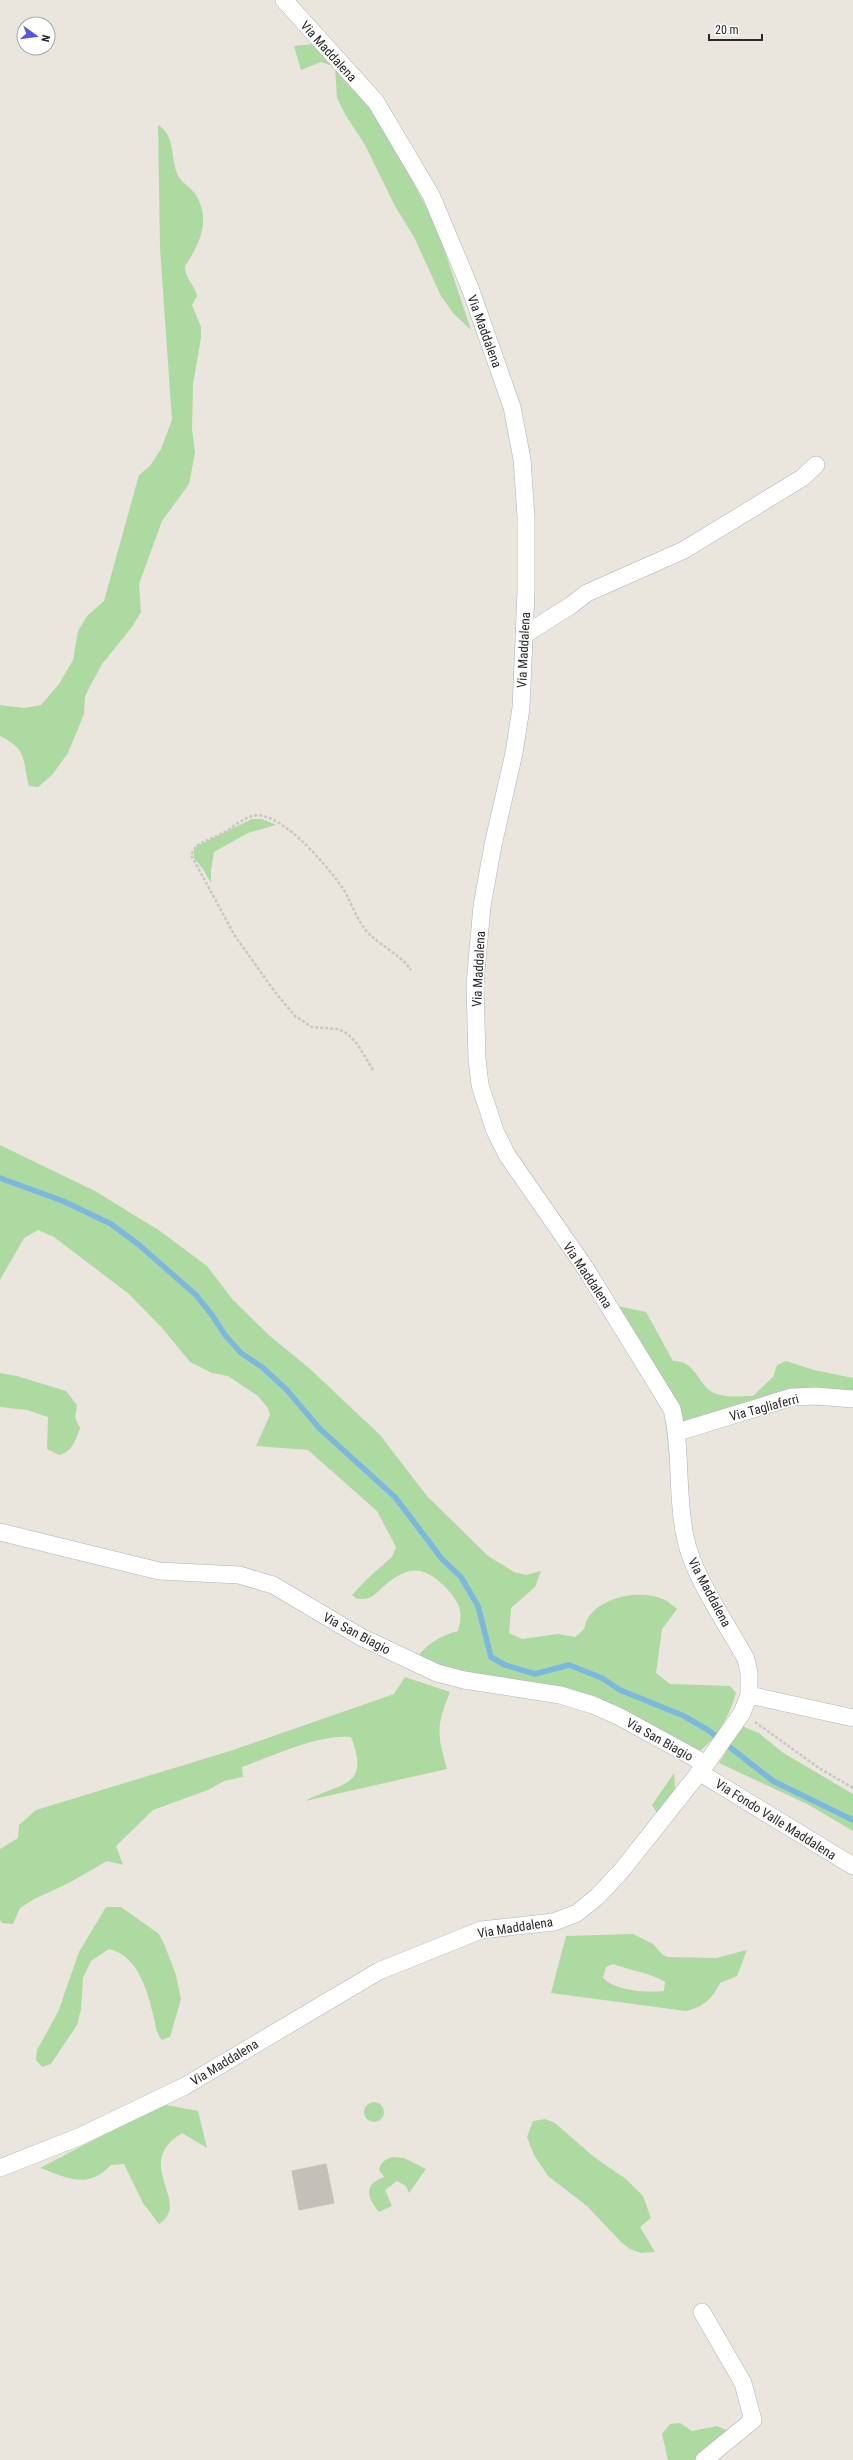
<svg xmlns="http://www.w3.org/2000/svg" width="853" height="2460" font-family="'Roboto Condensed',sans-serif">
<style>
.green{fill:#acdaa0;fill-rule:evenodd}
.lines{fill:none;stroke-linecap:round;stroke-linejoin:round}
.stream{stroke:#7cb7e0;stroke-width:5.5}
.building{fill:#c2c0b9;stroke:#c5c2b7}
.minor-casing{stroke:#b1b1bb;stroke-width:18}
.path{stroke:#c7c7c7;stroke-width:2.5;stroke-dasharray:3 2;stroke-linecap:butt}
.minor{stroke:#fff;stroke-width:17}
.labels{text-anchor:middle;stroke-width:3;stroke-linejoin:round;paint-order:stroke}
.street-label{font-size:13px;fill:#292929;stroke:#fff}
</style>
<rect width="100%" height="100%" fill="#eae6dd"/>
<path class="green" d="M314,44l26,25 34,45 34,58 29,56 34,102 -18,-17 -12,-17 -27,-59 -19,-31 -30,-61 -20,-31 -8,-16 -2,-31 -14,-5 -20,8 -7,-24z
M158,125c19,11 11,35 21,52 4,7 13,11 17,18 15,25 4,49 -11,71 1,15 9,17 12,30l-5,9 9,22v11l-8,46 -1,45 3,24 -6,31 -27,37 -23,63 2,28 -9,15 -30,37 -17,32 -1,18 -16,39 -16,22 -14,12 -9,-1c-7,-25 0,-36 -29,-50v-31l24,3 17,-3 18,-21 14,-24 5,-29 9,-15 17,-15 35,-126 11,-9 11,-17 11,-29 -12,-172z
M252,819h10l14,6 -28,8 -34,19 -3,18v13l-8,-14 -9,-11v-8l3,-4z
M0,1145l95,46 65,40 47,35 26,34 38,37 38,31 71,67 47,61 61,60 26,16 12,3 15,-4 -6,16 -24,21 -2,25 13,6 36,-5 17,3c15,-10 7,-12 15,-22 15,-19 53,-26 75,-15 4,2 8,6 12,9l-15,20 -6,44 14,11 60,2 6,7c-7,24 -20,48 -41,61l-76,-40 -205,-52c10,-17 26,-26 44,-31 5,-20 3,-26 -11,-42 -23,-24 -38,-24 -63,-3 -4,4 -10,10 -15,12 -3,1 -8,1 -12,1l-5,-4 17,-18 23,-20 4,-10 -19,-36 -69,-61 -52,-4 14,-31 -2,-7 -10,-12 -30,-20 -16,-3 -22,-11 -27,-33 -34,-35 -75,-57 -16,-7 -14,8 -24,42z
M612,1305l34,7 27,49c19,-1 24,17 35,28 10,10 32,7 45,7l20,-19 4,-12 9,-4 28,9 39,8v20l-63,-3 -106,33z
M0,1373l17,3 49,15 11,14 -2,13 5,10c-5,13 -7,23 -21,27l-12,-6 1,-32 -21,-7 -27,-3z
M405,1677l45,15c-14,35 -13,41 -3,77l-142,32c36,-19 66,-13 46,-64 -33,-3 -78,19 -109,30l1,10 -19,4 -16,9 -55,20 -37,36 7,19 -16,-4 -38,22 -35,16 -14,9 -7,16 -11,-1 -2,-3v-71l18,-11 1,-13 17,-15 194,-59 164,-57z
M742,1726l17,7 23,19 71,42v37l-44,-26 -90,-42z
M674,1773l1,15 -16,28 -7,-11z
M106,1907h15l38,27 6,12 11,29 5,24 -11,38 -8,3c-7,-8 -6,-15 -9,-26 -6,-25 -16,-59 -44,-65l-18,12 -8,17 -2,31 -4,16 -26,39 -9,3 -6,-7 1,-10 21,-38 21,-60z
M633,1934l20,10 10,11 5,2 48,1 31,-8 -10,26 -17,7c-8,16 -16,24 -34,28l-135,-18 15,-57zM613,1964c18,7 36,8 52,18l-1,9c-17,2 -48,0 -61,-13l3,-11z
M364 2112a10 10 0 1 1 20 0a10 10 0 1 1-20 0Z
M166,2105l32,6 9,37 -25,-15c-51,31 11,69 -23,91l-16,-21 -19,-39 -13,1c-24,25 -43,13 -71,3l90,-47z
M545,2119l10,4 39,34 32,22 17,17 8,22 -11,9 15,25 -14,1 -11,-4 -9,-7 -34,-36 -39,-30 -14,-21 -7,-18 6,-16z
M392,2157l12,1 22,11 -17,24 -3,-7 -9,-5 -12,9 7,16 -13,6c-12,-15 -16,-27 5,-35l-5,-7c2,-8 5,-10 13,-13z
M680,2423l12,8 25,-5 14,6 -36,28h-27l-6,-26 8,-10z"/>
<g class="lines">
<path class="stream" d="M0,1178l63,23 48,23 27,20 58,51 16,20 13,20 16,18 21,14 24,22 34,40 75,68 47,62 19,18 17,29 13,51 14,8 30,9 34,-9 33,13 18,12 64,26 24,14 65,51 80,39"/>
</g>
<path class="building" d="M326,2164l8,39 -35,7 -7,-39z"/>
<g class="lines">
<defs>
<path id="minor" d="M524,635l46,-29 17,-13 97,-43 118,-72 14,-13
M678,1432l114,-35 24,-1 37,3
M0,1532l159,39 80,4 34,10 88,52 76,36 27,7 96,15 33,10 25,11 88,48
M749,1695l104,23
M699,1772l154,94
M0,2168l81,-32 104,-50 194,-115 102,-41 73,-8 23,-9 21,-17 24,-26 84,-106 36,-51 7,-18v-22l-3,-14c-19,-35 -54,-84 -61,-123 -9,-42 -3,-85 -13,-127l-88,-143 -77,-111 -12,-24 -15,-46 -3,-26 -2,-75 7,-78 11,-61 21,-92 7,-45 5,-116v-75l-4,-58 -10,-52 -42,-119 -39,-93 -55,-93 -92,-102
M702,2312l41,71 10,37 -49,40"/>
</defs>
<use href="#minor" class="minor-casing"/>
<path class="path" d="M373,1070l-15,-25 -10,-11 -10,-5 -26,-2 -17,-11 -20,-24 -40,-56 -44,-81 5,-9c9,-5 18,-9 27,-13 9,-5 19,-14 29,-17 27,-8 76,51 90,71 8,12 12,26 20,38 12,19 36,26 49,45
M755,1722l64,46 34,20"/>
<use href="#minor" class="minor"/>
</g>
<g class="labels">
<g class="street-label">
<text transform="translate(329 51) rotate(48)" y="5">Via Maddalena</text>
<text transform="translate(485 331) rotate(70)" y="5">Via Maddalena</text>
<text transform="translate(523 650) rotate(-87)" y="5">Via Maddalena</text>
<text transform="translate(478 969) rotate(-87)" y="5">Via Maddalena</text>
<text transform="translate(588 1275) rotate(56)" y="5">Via Maddalena</text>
<text transform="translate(764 1407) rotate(-15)" y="5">Via Tagliaferri</text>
<text transform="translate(710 1592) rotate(62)" y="5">Via Maddalena</text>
<text transform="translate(357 1633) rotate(28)" y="5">Via San Biagio</text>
<text transform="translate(660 1739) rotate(29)" y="5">Via San Biagio</text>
<text transform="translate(776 1819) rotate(32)" y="5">Via Fondo Valle Maddalena</text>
<text transform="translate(515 1927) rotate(-9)" y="5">Via Maddalena</text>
<text transform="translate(224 2062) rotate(-31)" y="5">Via Maddalena</text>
</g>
</g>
<g transform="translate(36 36) rotate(104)"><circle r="19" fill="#ffffff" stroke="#a9a9a9"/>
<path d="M0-3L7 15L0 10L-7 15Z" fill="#5057e4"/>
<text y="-6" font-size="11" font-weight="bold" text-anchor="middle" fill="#292929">N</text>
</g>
<path d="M709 34v6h53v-6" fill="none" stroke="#292929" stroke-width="2"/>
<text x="715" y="34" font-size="12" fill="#292929" stroke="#ffffff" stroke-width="3" paint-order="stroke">20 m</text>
</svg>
